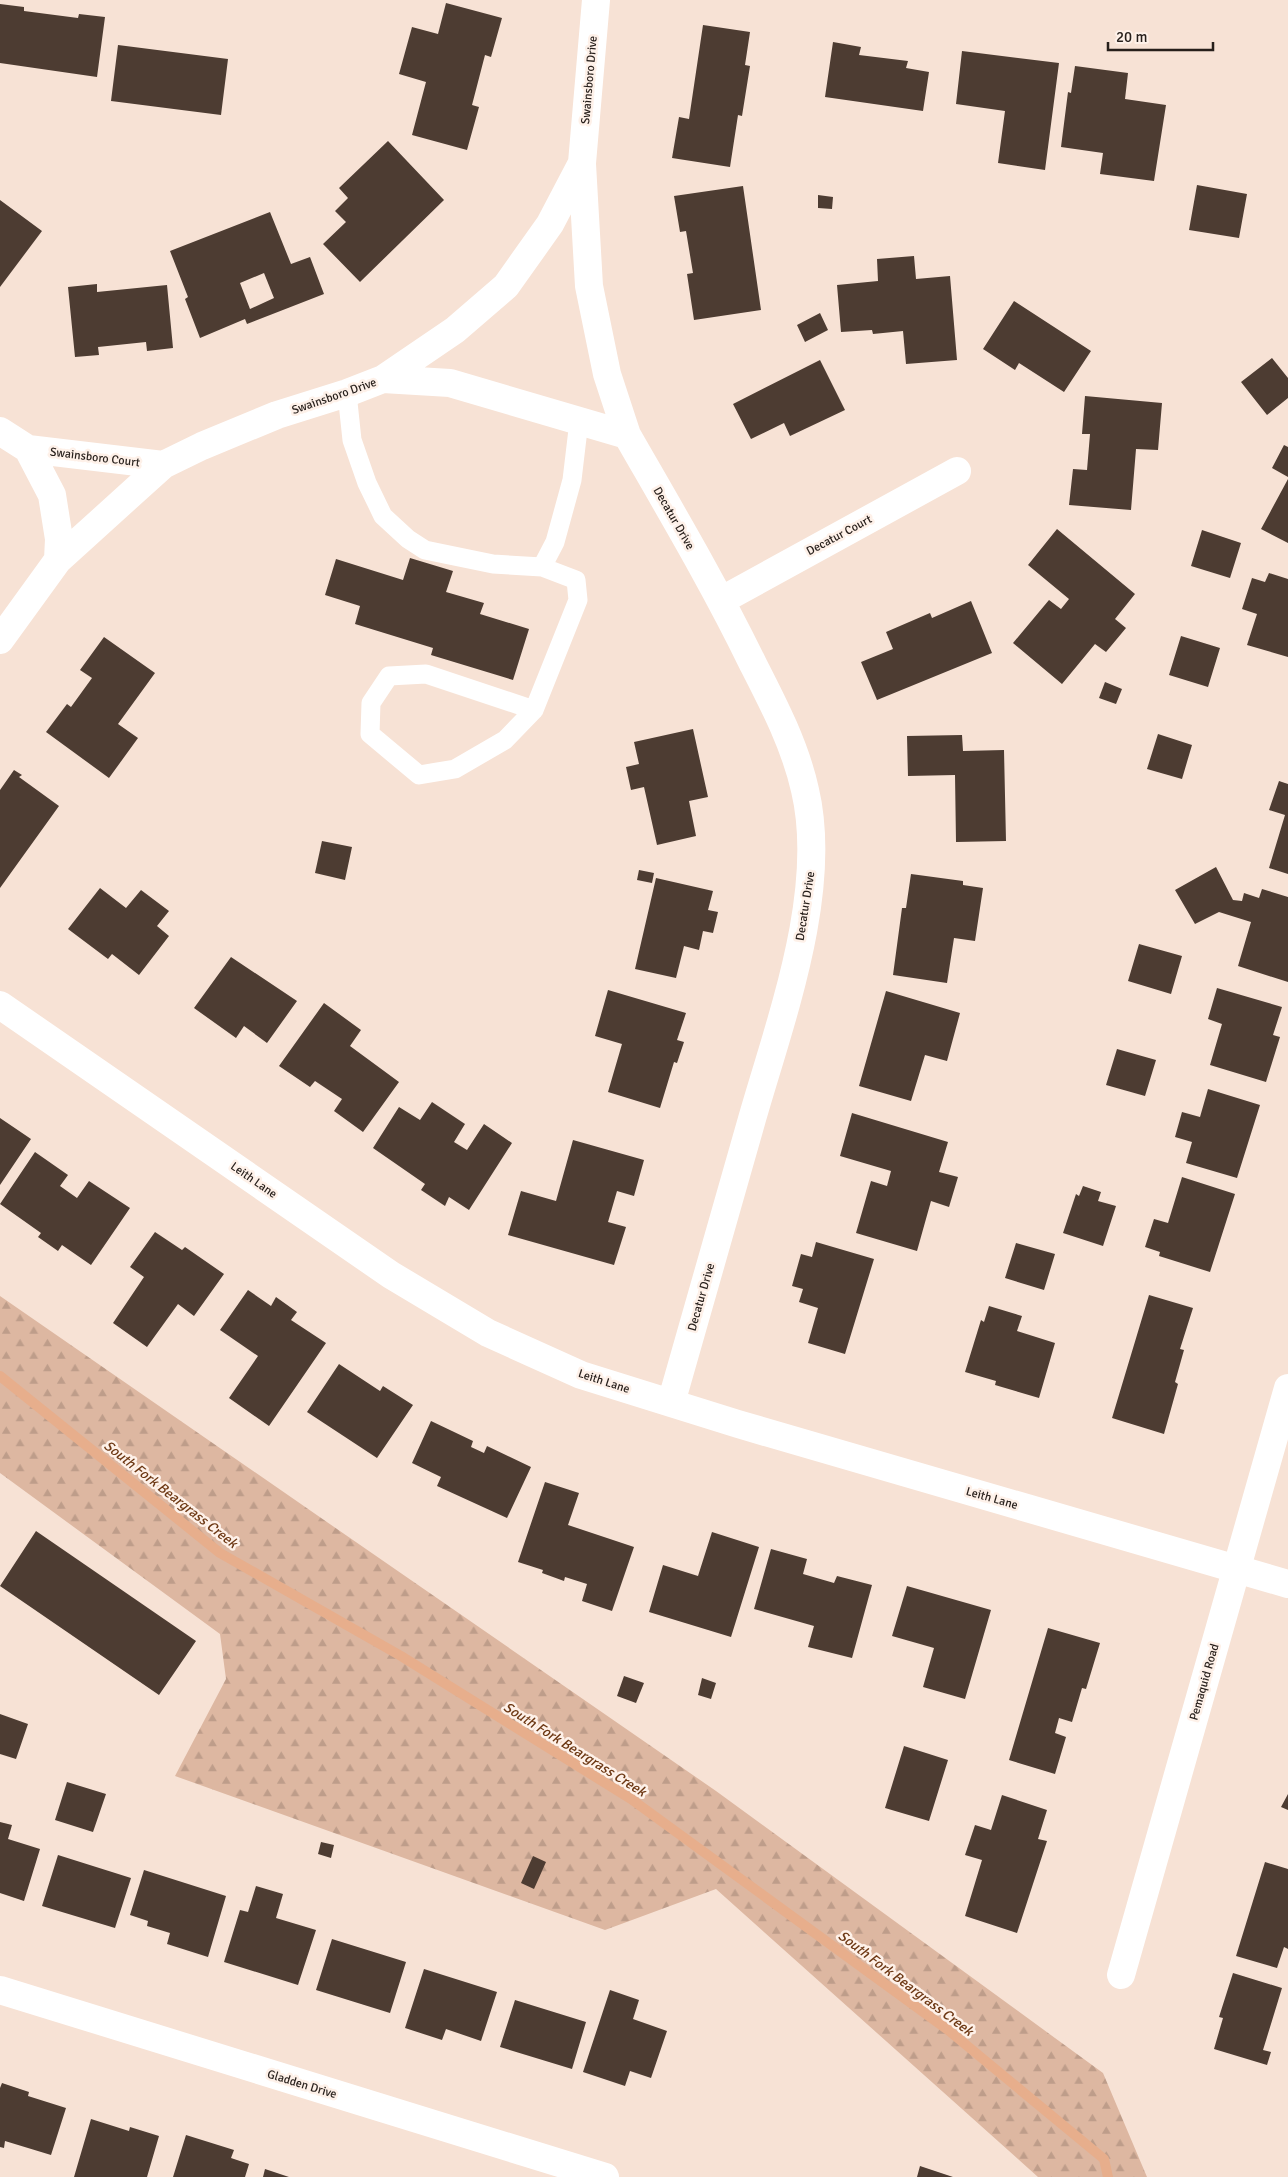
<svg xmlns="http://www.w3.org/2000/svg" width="1288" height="2177" font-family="Signika,sans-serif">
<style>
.forest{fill:url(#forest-firs)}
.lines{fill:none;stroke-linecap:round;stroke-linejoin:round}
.stream{stroke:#e7ae8c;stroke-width:10}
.building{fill:#4d3c32;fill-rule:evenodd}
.service{stroke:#fff;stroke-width:19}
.minor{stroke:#fff;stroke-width:28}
.labels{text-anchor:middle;stroke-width:5;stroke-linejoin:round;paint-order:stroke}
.street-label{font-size:12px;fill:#271f1b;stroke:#fef1e9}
.water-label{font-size:14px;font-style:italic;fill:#6d3814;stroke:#fef1e9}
</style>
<defs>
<pattern id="forest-firs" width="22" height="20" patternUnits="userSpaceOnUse" patternTransform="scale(1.25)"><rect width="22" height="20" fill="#ddb7a1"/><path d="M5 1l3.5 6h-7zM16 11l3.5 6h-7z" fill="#be9d8a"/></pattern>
</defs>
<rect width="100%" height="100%" fill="#f7e2d5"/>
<path class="forest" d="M0,1296l716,495 387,282 44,104h-109l-322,-288 -111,41 -430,-154 51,-97 -6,-45 -220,-161z"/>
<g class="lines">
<path class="stream" d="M0,1376l220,177 181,103 230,143 317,231 156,129 4,18"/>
</g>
<path class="building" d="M446,3l56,15 -11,39 -6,-2 -13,50 7,2 -12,43 -55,-15 14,-53 -27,-8 13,-47 26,7z
M0,4l24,3v4l54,7 1,-4 26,3 -8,60 -97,-14z
M703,25l47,7 -5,33 5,1 -8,50 -4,-1 -8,52 -58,-9 7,-41 10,2z
M833,42l28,5 -2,8 49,6 -2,7 23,4 -6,39 -98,-14z
M118,45l110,14 -7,56 -110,-14z
M962,51l97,12 -14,107 -47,-7 7,-52 -49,-7z
M1075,66l53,7 -3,26 41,6 -12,76 -54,-7 3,-21 -42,-6 7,-55 3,1z
M388,141l56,59 -84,82 -37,-38 23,-22 -11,-11 13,-13 -9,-10z
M1197,185l50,9 -8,44 -50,-8z
M743,186l18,124 -67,10 -7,-46 6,-1 -7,-42 -6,1 -6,-36z
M818,195l15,2 -1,12 -14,-1z
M0,200l42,31 -42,56z
M270,212l21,52 19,-7 14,37 -77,30 -2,-5 -45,19 -15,-39 3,-2 -18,-46zM264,273l10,25 -24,11 -10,-26z
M914,256l2,23 34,-3 7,84 -51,4 -3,-33 -30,3 -1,-4 -31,2 -4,-47 41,-4 -1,-22z
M97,284v8l70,-7 6,63 -26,3 -1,-9 -48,5 1,8 -24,2 -7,-70z
M1014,301l77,50 -27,41 -45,-29 -4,7 -32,-21z
M820,313l8,17 -23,12 -8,-17z
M1272,358l16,20v20l-21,17 -26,-33z
M820,360l25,50 -55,26 -6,-13 -33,16 -18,-35z
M1085,396l77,7 -4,47 -22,-1 -5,61 -62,-5 4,-36 14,1 3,-36h-8z
M1284,445l4,2v30l-16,-9z
M1288,479v64l-27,-14z
M1057,529l78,65 -20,25 11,9 -20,24 -11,-8 -33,40 -49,-41 36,-43 12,9 8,-10 -41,-34z
M1202,530l39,13 -11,35 -39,-12z
M410,558l43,13 -7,21 38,11 -4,11 49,15 -16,51 -82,-25 2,-7 -78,-24 5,-18 -35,-11 11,-36 67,21z
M1269,573l19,6v78l-41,-12 10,-31 -15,-5 10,-31 13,4z
M971,601l21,52 -115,47 -16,-38 32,-13 -7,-17 44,-19 2,5z
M1181,636l39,12 -12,39 -39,-12z
M104,637l51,36 -37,51 20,14 -29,40 -63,-46 21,-28 4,3 21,-29 -12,-8z
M1105,682l17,7 -6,15 -17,-6z
M693,729l15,68 -19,4 7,35 -39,9 -13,-58 -13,3 -5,-23 13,-3 -5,-22z
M1158,734l34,11 -10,34 -35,-10z
M962,735l1,16 41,-1 2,91 -50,1 -1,-67 -47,1 -1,-40z
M14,770l8,5 -3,2 40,29 -59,82v-98z
M1279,781l9,3v90l-19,-6 16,-53 -16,-5z
M322,841l30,6 -7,33 -30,-7z
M1216,867l17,33 9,1 2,-8 15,5 3,-9 26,8v85l-50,-16 13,-44 -32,-10 -24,12 -20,-34z
M639,870l15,3 -2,10 -15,-3z
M911,874l52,7v4l20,3 -8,53 -21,-3 -7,45 -54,-8 9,-67h4z
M656,878l57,13 -5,19 10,2 -5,21 -10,-2 -4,19 -15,-4 -8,32 -41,-9z
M100,888l26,20 15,-18 28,21 -12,15 12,10 -30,39 -27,-21 -4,5 -40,-30z
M1139,944l43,12 -11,38 -43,-13z
M231,957l66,44 -30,42 -23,-17 -8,12 -42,-30z
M1217,988l65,19 -9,28 7,2 -14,45 -56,-17 12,-41 -14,-5z
M608,990l78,23 -9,27 7,2 -7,21 -3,-1 -14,46 -52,-16 14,-48 -27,-8z
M886,991l74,22 -13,48 -22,-6 -14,46 -52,-15z
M324,1003l37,27 -11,16 49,36 -36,50 -29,-21 8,-12 -27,-18 -5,6 -31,-21z
M1117,1049l39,11 -11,36 -39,-11z
M1208,1089l52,16 -23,73 -51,-15 6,-21 -17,-5 7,-25 18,5z
M432,1102l33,22 -11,18 13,8 17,-26 28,19 -43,67 -20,-13 -4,9 -24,-16 4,-6 -52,-36 26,-41 21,13z
M852,1113l96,29 -9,30 19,5 -9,30 -18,-6 -14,50 -61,-18 15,-52 16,5 4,-15 -51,-15z
M0,1118l31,21 -31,46z
M573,1140l71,20 -10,36 -17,-5 -9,31 18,5 -12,38 -106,-30 13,-44 35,10z
M35,1152l33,23 -8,11 17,12 12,-17 41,27 -39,57 -29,-20 -4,6 -20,-14 3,-4 -41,-29z
M1182,1177l53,17 -25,78 -51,-16 1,-4 -15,-5 9,-28 14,4z
M1083,1186l18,6 -3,9 18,5 -13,40 -40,-13 13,-39 3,2z
M155,1232l27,18 3,-3 39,27 -30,42 -16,-12 -31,43 -34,-24 31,-46 -14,-10z
M816,1242l58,17 -29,95 -37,-11 10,-35 -19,-6 4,-13 -11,-3 9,-32 11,3z
M1016,1243l39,11 -11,36 -39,-12z
M248,1290l23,16 5,-9 21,15 -6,8 35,23 -57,83 -40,-28 29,-42 -38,-26z
M1149,1295l44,13 -13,41 4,1 -9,32 3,2 -14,50 -52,-16z
M989,1306l33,10 -5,15 38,12 -16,55 -44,-13 1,-4 -31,-9 16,-52 3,2z
M339,1364l41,27 3,-5 30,19 -36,53 -70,-46z
M431,1421l42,20 -2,6 13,6 3,-7 44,21 -24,51 -70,-32 4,-9 -29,-14z
M545,1482l34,11 -11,32 66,22 -22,64 -30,-10 5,-17 -22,-7 -1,4 -22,-8 1,-3 -25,-8z
M36,1531l160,110 -37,54 -159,-109z
M712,1532l47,15 -28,90 -82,-25 14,-47 35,11z
M771,1549l36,10 -4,15 31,9 3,-7 35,9 -20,73 -44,-11 6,-21 -60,-17z
M907,1586l84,24 -26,89 -42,-12 11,-39 -42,-12z
M1048,1628l52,15 -14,46 -4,-1 -10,34 -13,-4 -4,15 11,4 -11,37 -46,-14z
M624,1676l20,7 -8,20 -19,-7z
M702,1678l14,5 -5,16 -13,-4z
M0,1714l28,10 -12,35 -16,-5z
M904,1746l44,14 -19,61 -44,-13z
M67,1782l39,12 -13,38 -38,-12z
M1288,1794v16l-7,-3z
M1002,1795l45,15 -9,29 9,2 -30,92 -52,-17 17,-56 -17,-5 10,-30 16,5z
M0,1822l12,3 -4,14 32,10 -16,52 -24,-8z
M321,1842l13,3 -3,13 -13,-4z
M58,1855l73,23 -16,50 -73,-22z
M533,1856l13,6 -12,27 -13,-6z
M1265,1862l23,7v80l-4,-2 -7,21 -41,-12z
M144,1870l82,26 -18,61 -41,-13 3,-11 -23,-7 1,-5 -18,-6z
M256,1886l27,8 -7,24 40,12 -18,55 -74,-23 16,-52 8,2z
M332,1939l74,23 -16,51 -74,-23z
M424,1969l73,23 -16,49 -35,-12 -4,11 -37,-12z
M1233,1973l49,15 -19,62 8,2 -4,13 -53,-16 9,-31 -4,-1z
M610,1990l29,10 -6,19 34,12 -16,47 -21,-7 -5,15 -42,-14z
M515,2000l71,22 -14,47 -72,-22z
M2,2083l27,9 -1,4 38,12 -15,47 -46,-14 -1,7 -4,-1v-59z
M91,2119l38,12 1,-4 29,9 -12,41h-73z
M186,2135l48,15 -3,8 18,6 -4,13h-72z
M920,2166l33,11h-36z
M265,2169l24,8h-26z"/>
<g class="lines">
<path class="service" d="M347,393l5,47 15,43 16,33 25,23 17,11 68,14 49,3 34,13 2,20 -44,110 -108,-36 -37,2 -18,27 -1,31 49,41 36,-6 50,-29 29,-30
M542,567l13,-25 17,-62 7,-59"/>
<path class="minor" d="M383,379l67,4 177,52 -20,-61 -18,-88 -7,-122
M0,431l28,18
M627,435c43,75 87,149 125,227 21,41 43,83 53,128 24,102 -25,231 -53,329 -27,94 -54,189 -81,284
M58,560l1,-21 -7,-44 -24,-46 135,16
M722,600l235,-129
M0,640l58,-80 105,-95 39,-19 75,-31 70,-22 36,-14 72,-49 51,-44 44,-62 32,-61 14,-163
M0,1005l391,270 97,58 93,42 157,49 550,160
M1121,1975l167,-587
M0,1990l605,187"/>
</g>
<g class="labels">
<g class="street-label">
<text transform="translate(589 80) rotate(-85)" y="4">Swainsboro Drive</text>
<text transform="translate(334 396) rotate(-19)" y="4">Swainsboro Drive</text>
<text transform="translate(95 457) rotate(7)" y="4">Swainsboro Court</text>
<text transform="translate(674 518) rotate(60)" y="4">Decatur Drive</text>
<text transform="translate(839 535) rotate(-28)" y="4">Decatur Court</text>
<text transform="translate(805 906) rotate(-81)" y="4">Decatur Drive</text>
<text transform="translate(254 1180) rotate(35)" y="4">Leith Lane</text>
<text transform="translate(701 1297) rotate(-74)" y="4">Decatur Drive</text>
<text transform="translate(604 1381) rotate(18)" y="4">Leith Lane</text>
<text transform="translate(992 1498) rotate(16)" y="4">Leith Lane</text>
<text transform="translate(1204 1682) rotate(-74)" y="4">Pemaquid Road</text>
<text transform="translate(302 2084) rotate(17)" y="4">Gladden Drive</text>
</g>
<g class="water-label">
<text transform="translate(171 1494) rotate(38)" y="5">South Fork Beargrass Creek</text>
<text transform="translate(575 1749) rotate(32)" y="5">South Fork Beargrass Creek</text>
<text transform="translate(906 1983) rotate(37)" y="5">South Fork Beargrass Creek</text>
</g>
</g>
<path d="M1108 42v8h105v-8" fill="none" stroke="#271f1b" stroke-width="2.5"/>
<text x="1116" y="42" font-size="15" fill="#271f1b" stroke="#fef1e9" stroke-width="4" paint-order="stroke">20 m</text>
</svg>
